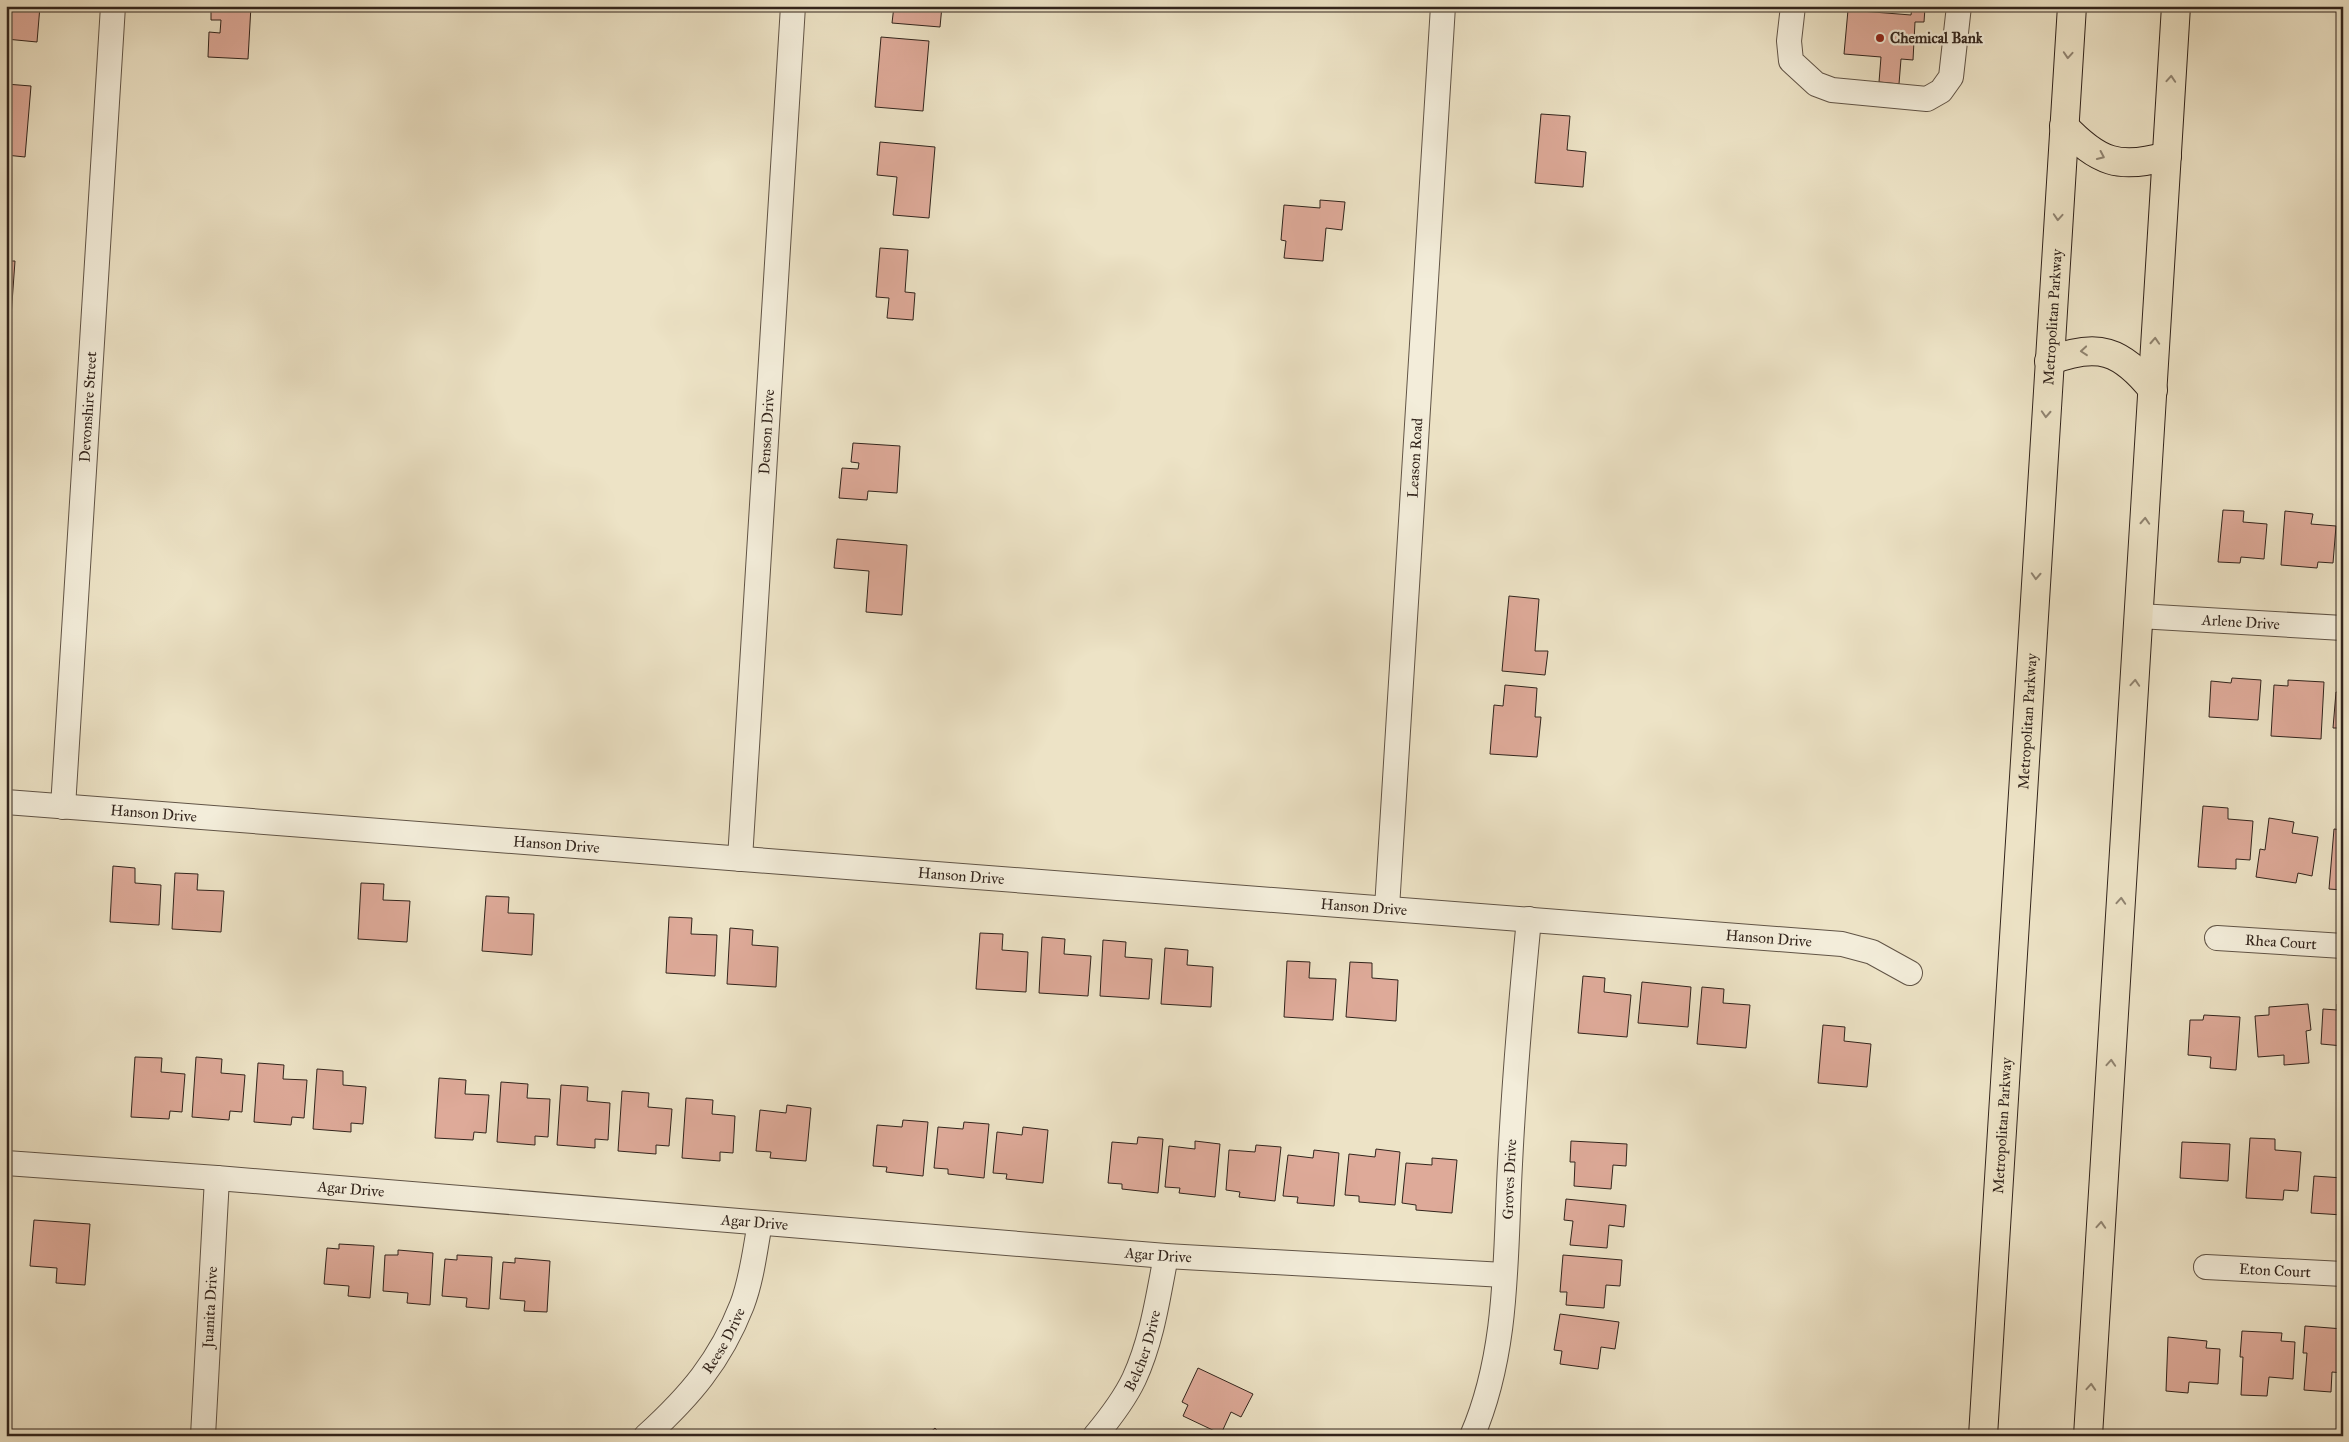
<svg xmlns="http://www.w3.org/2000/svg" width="2349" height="1442" font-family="'IM FELL Great Primer',serif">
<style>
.building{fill:#deaa99;stroke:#32241c}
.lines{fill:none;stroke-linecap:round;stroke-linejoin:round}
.minor-casing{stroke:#615446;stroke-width:26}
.major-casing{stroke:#32241c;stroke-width:30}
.minor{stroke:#f3edda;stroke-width:24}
.major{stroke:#ede3c6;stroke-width:28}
.oneway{stroke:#908471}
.poi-dot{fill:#8f2418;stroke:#f3edda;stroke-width:2}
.labels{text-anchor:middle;stroke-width:4.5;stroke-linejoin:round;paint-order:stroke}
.poi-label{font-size:15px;font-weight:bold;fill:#32241c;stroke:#f3edda;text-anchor:start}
.street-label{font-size:15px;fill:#32241c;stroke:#f3edda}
</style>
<rect width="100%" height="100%" fill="#ede3c6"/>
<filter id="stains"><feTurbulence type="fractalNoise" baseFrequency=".004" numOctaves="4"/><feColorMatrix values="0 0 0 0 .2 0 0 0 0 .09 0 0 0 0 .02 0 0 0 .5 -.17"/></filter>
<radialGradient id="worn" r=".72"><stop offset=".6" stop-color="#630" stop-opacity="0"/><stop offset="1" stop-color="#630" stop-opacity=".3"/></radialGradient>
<path class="building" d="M6,6h34l-3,36 -31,-3z
M211,6h40l-3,53 -40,-2 1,-25 11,1 1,-13h-10z
M894,6h48l-2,21 -48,-4z
M1912,7l13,1 -1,14h-9l-2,38 -12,-1 -2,25 -20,-2 2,-25 -37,-3 4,-44 63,5z
M881,37l48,4 -6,70 -48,-4z
M6,84l25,2 -6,71 -19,-2z
M1541,114l29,2 -3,34 19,2 -3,35 -48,-4z
M880,142l55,5 -6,71 -36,-3 4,-38 -20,-2z
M1320,200l25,2 -3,28 -16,-2 -3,33 -39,-3 2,-17 -5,-1 3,-35 36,3z
M880,248l28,2 -3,42 10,1 -2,27 -26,-2 2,-20 -13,-1z
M6,261h9l-5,70h-4z
M853,443l47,3 -3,47 -29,-2 -1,9 -28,-2 3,-30 16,1 1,-6 -8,-1z
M2223,510l21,1 -1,11 24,2 -3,35 -23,-2 -1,6 -22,-1z
M2285,511l28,3 -2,10 25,2 -3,37 -15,-1 -1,6 -36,-3z
M837,539l70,6 -5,70 -36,-3 3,-41 -35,-3z
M1509,596l30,3 -4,52h13l-3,24 -43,-4z
M2232,678l29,2 -3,40 -49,-3 2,-36 20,2z
M2288,680l36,2 -3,57 -50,-3 3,-51 14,1z
M1505,685l32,3 -2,29h6l-4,40 -47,-3 4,-49 9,1z
M2336,692l7,1v35h-10z
M2203,806l25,2v11l25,2 -3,39 -14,-1v10l-38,-2z
M2269,818l25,4 -2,11 26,4 -6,39 -14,-3 -2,10 -40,-6 4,-28 5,1z
M2334,829l9,1v60l-14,-1z
M113,866l22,2v15l26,2 -2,40 -49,-3z
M175,873l23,1 -1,16 27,1 -3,41 -49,-3z
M361,883l23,1 -1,16 27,1 -3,41 -49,-3z
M486,896l23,1 -1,16 26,1 -2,41 -50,-4z
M669,917l23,1 -1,16 26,1 -2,41 -49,-3z
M730,928l23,2 -1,15 26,2 -2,40 -49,-3z
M980,933l23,1 -1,16 26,2 -2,40 -50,-3z
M1042,937l23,2 -1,15 27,2 -3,40 -49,-3z
M1103,940l23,2 -1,15 27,2 -3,40 -49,-3z
M1165,948l23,2 -1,15 26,2 -2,40 -50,-3z
M1287,961l23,1 -1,16 27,1 -3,41 -49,-3z
M1350,962l22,1v15l26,2 -2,41 -50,-4z
M1583,976l22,2 -1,14 27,3 -4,42 -49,-4z
M1642,982l49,5 -3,40 -50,-4z
M1702,987l22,2 -1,14 27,2 -4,43 -49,-4z
M2308,1004l3,26 -5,1 3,32 -25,2v-10l-26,2 -3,-41 14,-1v-8z
M2337,1004h6v42l-22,-2 2,-35 14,1z
M2204,1015l36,2 -4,53 -26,-2 1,-11 -23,-2 2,-35h13z
M1823,1025l22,2 -1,14 27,3 -4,43 -49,-4z
M135,1057l27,1 -1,14 24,2 -3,38 -12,-1 -1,8 -38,-2z
M196,1057l26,2 -1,14 24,2 -3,37 -12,-1 -1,9 -37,-3z
M258,1063l26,2 -1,14 24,1 -3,38 -12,-1 -1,8 -37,-3z
M317,1069l26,2v14l23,2 -3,37 -12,-1v9l-38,-3z
M439,1078l27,2 -1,14 24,1 -3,38 -12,-1 -1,8 -38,-2z
M501,1082l27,2 -1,14 23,1 -2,38 -13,-1v9l-38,-3z
M561,1085l27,2 -1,14 23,2 -2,37 -13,-1v9l-38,-3z
M622,1091l27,2 -1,14 24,2 -3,37 -13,-1v9l-38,-3z
M686,1098l27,2 -1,14 23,2 -2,37 -13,-1v9l-38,-3z
M787,1105l24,3 -5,53 -36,-3 1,-6 -15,-1 4,-41 26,3z
M903,1120l25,2 -5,54 -37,-4 1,-5 -14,-1 4,-41 25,2z
M964,1122l25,2 -5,54 -36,-4v-5l-14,-1 4,-41 25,2z
M1023,1127l25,3 -5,53 -37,-4 1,-5 -14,-1 4,-41 25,3z
M1138,1137l25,2 -5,54 -36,-4v-5l-14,-1 4,-41 25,2z
M2250,1138l25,1v11l26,2 -3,39 -14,-1 -1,10 -37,-2z
M1195,1141l25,3 -5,53 -36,-4 1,-5 -15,-1 4,-41 26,3z
M1571,1141l56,3 -1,22 -13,-1 -2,24 -37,-3 1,-24h-5z
M2182,1142l48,2 -2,37 -48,-3z
M1256,1145l25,2 -6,54 -36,-4 1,-5 -14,-2 3,-40 26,2z
M1376,1149l24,3 -5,53 -36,-3v-6l-14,-1 4,-41 26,3z
M1314,1150l25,3 -5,53 -37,-3 1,-6 -15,-1 5,-41 25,3z
M1432,1158l25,2 -5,53 -36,-3v-5l-14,-2 4,-40 26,2z
M2314,1176l29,2v37l-32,-2z
M1566,1199l60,6 -2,22 -15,-2 -2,23 -37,-3 3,-24 -9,-1z
M34,1220l56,4 -5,61 -29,-2 1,-15 -27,-2z
M339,1244l35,2 -4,52 -22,-2 1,-10 -25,-2 3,-36 12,1z
M398,1250l35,3 -3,52 -23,-2 1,-10 -25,-2 2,-36h13z
M457,1255l35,2 -3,52 -23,-2 1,-9 -25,-2 3,-37 12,1z
M1563,1255l59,5 -2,26 -14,-1 -2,23 -38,-3 1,-13h-7z
M515,1258l35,3 -3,51 -23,-1 1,-10 -25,-2 3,-37 12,1z
M1560,1314l59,8 -4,27 -14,-2 -3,22 -38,-5 2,-13 -8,-1z
M2305,1326l38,3v44l-11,-1 -1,20 -27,-2 3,-37h-4z
M2242,1331l40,2 -1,8 14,1 -2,37 -24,-2 -2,19 -26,-1 2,-38h-3z
M2168,1337l39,4 -1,7 14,1 -2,35 -29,-2 -1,11 -22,-2z
M1198,1368l55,26 -12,23 -10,-5 -10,22 -38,-18 5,-11 -6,-3z
M935,1428l7,8h-16z"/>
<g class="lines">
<defs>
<g id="minor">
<path d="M1793,6l-4,35 2,20 25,23 16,6 95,9 14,-8 10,-14 8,-71"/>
<path id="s1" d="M2139,616l204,12"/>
<path id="s2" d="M6,802l1836,142 30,8 38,21"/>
<path id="s3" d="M63,807l50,-801"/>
<path id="s4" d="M740,859l53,-853"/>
<path id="s5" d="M1387,908l56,-902"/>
<path id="s6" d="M2217,938l126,8"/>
<path id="s7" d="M6,1163l211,15 949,78 338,19"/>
<path id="s8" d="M2206,1267l137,7"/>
<path id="s9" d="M203,1436l14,-258"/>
<path id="s10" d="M646,1436c44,-40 74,-75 96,-131 10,-26 13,-56 18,-82"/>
<path id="s11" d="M1095,1436c15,-18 29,-36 39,-57 18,-39 24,-82 32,-123"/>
<path id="s12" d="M1472,1436c37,-85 33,-181 38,-272 4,-81 11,-163 19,-245"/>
</g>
<g id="major">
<path d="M2064,126c34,36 55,44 103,30"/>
<path d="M2049,361c49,-19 72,-11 104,29"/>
<path id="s13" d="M1983,1436l89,-1430"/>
<path d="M2088,1436l88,-1430"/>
</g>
</defs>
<use href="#minor" class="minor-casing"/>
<use href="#major" class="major-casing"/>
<use href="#minor" class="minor"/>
<use href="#major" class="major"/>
</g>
<defs><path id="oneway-chevron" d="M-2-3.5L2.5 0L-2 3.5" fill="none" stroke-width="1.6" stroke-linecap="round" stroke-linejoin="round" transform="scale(1.25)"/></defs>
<g class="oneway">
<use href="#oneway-chevron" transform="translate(2068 55) rotate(94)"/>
<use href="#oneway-chevron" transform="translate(2171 79) rotate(-86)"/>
<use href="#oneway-chevron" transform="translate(2101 156) rotate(25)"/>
<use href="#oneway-chevron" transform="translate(2058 217) rotate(94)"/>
<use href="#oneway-chevron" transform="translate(2155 341) rotate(-87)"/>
<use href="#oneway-chevron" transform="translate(2084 351) rotate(175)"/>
<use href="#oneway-chevron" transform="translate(2046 414) rotate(93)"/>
<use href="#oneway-chevron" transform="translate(2145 521) rotate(-87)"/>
<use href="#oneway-chevron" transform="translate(2036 576) rotate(93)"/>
<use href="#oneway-chevron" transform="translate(2135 683) rotate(-86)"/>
<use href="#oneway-chevron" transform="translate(2121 901) rotate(-86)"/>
<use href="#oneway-chevron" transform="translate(2111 1063) rotate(-86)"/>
<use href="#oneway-chevron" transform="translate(2101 1225) rotate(-86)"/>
<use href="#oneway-chevron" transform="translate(2091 1387) rotate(-86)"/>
</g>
<circle class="poi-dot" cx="1880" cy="38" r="5"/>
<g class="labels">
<g class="poi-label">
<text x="1890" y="43">Chemical Bank</text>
</g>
<g class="street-label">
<text dy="5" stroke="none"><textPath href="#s13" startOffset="1121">Metropolitan Parkway</textPath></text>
<text dy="5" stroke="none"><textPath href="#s3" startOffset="401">Devonshire Street</textPath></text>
<text dy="5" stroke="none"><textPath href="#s4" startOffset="428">Denson Drive</textPath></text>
<text dy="5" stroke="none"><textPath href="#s5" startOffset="451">Leason Road</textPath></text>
<text dy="5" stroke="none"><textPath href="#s1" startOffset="102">Arlene Drive</textPath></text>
<text dy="5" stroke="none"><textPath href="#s13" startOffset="716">Metropolitan Parkway</textPath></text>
<text dy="5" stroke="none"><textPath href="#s2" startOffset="148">Hanson Drive</textPath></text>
<text dy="5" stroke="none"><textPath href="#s2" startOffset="552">Hanson Drive</textPath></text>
<text dy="5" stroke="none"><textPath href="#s2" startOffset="958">Hanson Drive</textPath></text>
<text dy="5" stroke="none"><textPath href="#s2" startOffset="1362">Hanson Drive</textPath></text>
<text dy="5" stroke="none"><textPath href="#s2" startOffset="1768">Hanson Drive</textPath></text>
<text dy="5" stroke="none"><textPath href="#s6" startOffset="64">Rhea Court</textPath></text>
<text dy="5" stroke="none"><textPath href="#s13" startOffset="311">Metropolitan Parkway</textPath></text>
<text dy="5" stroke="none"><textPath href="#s12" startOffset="261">Groves Drive</textPath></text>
<text dy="5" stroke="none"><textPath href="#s7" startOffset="346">Agar Drive</textPath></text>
<text dy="5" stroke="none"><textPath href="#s7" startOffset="751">Agar Drive</textPath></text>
<text dy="5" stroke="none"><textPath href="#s7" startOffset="1156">Agar Drive</textPath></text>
<text dy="5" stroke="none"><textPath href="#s8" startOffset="69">Eton Court</textPath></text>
<text dy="5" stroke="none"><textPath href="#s9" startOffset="129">Juanita Drive</textPath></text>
<text dy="5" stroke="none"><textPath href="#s10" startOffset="124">Reese Drive</textPath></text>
<text dy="5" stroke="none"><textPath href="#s11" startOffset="99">Belcher Drive</textPath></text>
</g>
</g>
<rect width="2349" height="1442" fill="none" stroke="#ede3c6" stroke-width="25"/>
<rect x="8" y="8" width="2334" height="1427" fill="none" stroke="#32241c" stroke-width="2.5"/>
<rect x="12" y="12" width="2324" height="1417" fill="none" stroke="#32241c"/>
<rect width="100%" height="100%" filter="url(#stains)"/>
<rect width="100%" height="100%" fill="url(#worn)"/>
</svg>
